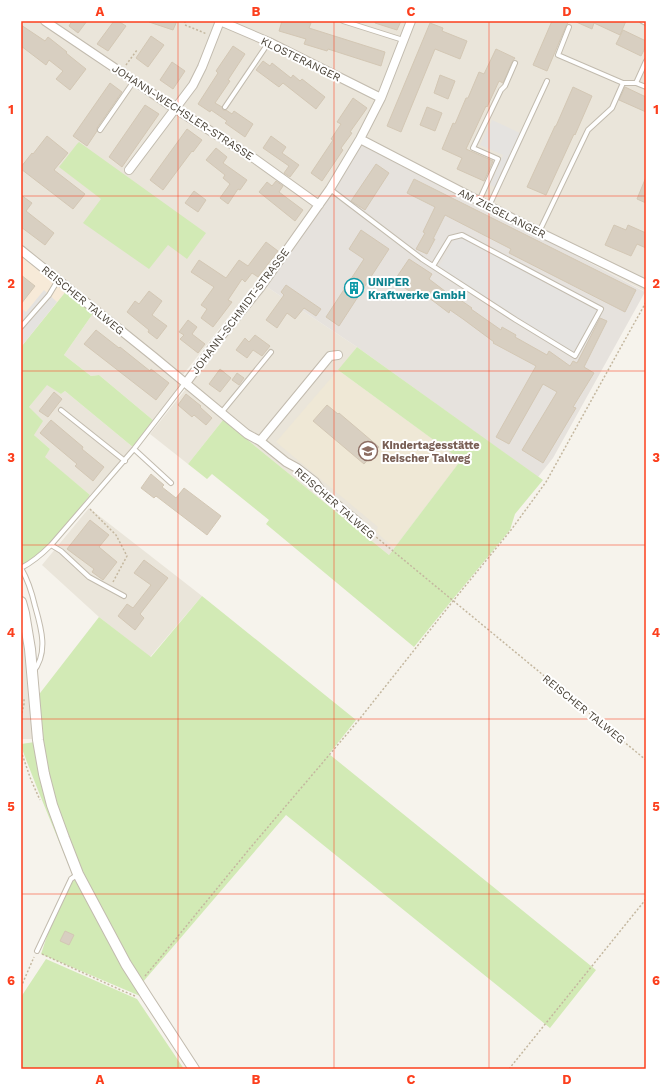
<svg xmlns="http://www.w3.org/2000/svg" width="667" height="1090" font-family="'Work Sans',sans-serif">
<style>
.residential{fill:#eae5da}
.commercial{fill:#f7ead8}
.industrial{fill:#e6e2dd}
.education{fill:#efe8d6}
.green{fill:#d2eab5}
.parking{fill:#e5e3e0}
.building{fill:#d8cfc1;stroke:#d3c7b4}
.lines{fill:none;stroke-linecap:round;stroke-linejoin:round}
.service-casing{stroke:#c2bbae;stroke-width:6}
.minor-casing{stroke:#c2bbae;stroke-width:10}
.tertiary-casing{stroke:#c2bbae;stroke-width:12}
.path{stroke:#c4b79f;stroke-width:1.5;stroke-dasharray:2 2;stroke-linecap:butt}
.service{stroke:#fff;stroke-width:4}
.minor{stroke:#fff;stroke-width:8}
.tertiary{stroke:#fff;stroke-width:10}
.grid{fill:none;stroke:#fc3f1d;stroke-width:1;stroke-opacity:0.55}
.labels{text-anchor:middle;stroke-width:4;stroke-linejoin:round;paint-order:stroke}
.street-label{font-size:11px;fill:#4b4439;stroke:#fff}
.culture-label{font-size:11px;font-weight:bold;fill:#0d838f;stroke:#fff;text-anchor:start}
.education-label{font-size:11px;font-weight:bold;fill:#785e54;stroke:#fff;text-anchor:start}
.neatline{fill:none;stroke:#fc3f1d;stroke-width:1.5}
.grid-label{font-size:13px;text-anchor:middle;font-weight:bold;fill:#fc3f1d}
</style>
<rect width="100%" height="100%" fill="#f6f3ec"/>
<path class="residential" d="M21,21h17l96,67 120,73 63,44 -135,171 -161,-131z
M54,21h592v271l-286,-151 -41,61 -141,-95z
M267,287l90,60 -19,24 123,89 -72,95 -166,-135 -35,44 -38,-30z
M94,312l89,72 -29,37 -55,-46 -8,1 -27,-21z
M47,384l14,10 4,-3 69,57 -44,47 -46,-38 6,-8 -16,-14 -5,-28z
M89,508l113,88 -52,61 -51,-40 -57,-52z
M21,617l5,33 7,89h-12z"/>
<path class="commercial" d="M21,253l46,37 -46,57z"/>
<path class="industrial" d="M360,141l285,151 -92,166 -15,19 -181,-130 -90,-60 54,-81z"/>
<path class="education" d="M338,370l123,90 -67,88 -18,-16 2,-5 -102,-85z"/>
<path class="green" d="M79,142l127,91 -19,26 -19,-14 -19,24 -66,-46 18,-24 -42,-32 18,-23z
M67,290l27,22 -30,43 27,21 8,-1 55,46 -20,27 -69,-57 -4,3 -14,-9 -18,22 14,14 -9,14 16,14 -5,8 45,38 -46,59 -23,14v-221z
M357,347l186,133 -28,34 -5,16 -57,69 -39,48 -148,-123 3,-4 -57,-46 -5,5 -19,-15 35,-44 166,135 72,-95 -123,-90z
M202,596l154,124 -27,34 267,216 -46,58 -264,-213 -144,168c-32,-58 -66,-115 -88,-178 -11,-34 -13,-72 -17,-108l62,-80 52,40z
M35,742l41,131 -3,3c-17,-43 -36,-86 -52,-130v-2z
M76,876l66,118 -2,2 -99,-42 8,-24 22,-51z
M46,959l91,40 47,70h-163v-72z"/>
<path class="parking" d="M492,120l28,13 -22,55 -8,-3 13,-30 -23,-10z
M463,238l135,72 -25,42 -56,-34 -78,-51 15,-27z
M44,290l13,12 -36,45v-39l5,4z"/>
<path class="building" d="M72,21h15l-9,12 -9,-7z
M114,21h4l8,5 -18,25 -11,-7z
M149,21h28l-4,9 -24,-8z
M282,21h22l7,2 -2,5 76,24 -4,14 -53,-17 -1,2 -23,-7 2,-5 -27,-8z
M375,21h26l-4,9 -22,-7z
M552,21h17l-3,5 -19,45 -14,-6z
M574,21h52l-6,14 -26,-12 -2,6z
M430,23l13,5 -1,3 25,10 -7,18 -25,-10 -34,83 -14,-6z
M21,25l24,16 3,-4 19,15 -1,1 20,16 -16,21 -14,-11 7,-8 -14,-11 -3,5 -25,-19z
M623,30l23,11v5l-5,10 -25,-12z
M151,36l13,9 -16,22 -12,-9z
M233,46l12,8 -17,26 2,1 -15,22 7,4 1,3h3l6,4 2,-3 19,13 -8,13 -20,-14 2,-2 -16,-11 -1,2 -12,-8 20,-31 -2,-2z
M496,49l19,9 -3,4 -9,21 -4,-2 -12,26 -1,-1 -20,43 27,12 -9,20 -27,-12 5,-11 -20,-9 11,-26 2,1 11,-26h2l11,-26 5,2z
M263,61l7,5 2,-3 19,15 2,-3 7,6 2,-2 23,18 -9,12 -33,-26 -4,4 -23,-17z
M172,62l13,9 -12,18 -13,-9z
M440,75l15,6 -7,18 -14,-6z
M110,83l12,9 -25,36v3l-10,15 -14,-10z
M573,87l19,9 -17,39 -1,-1 -28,61 -19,-8 28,-61h1z
M625,87l21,10v15l-27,-12z
M353,98l14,10 -17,24 2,1 -11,15 2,2 -21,31 -11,-8 22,-33 -2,-1 10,-15 -4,-2z
M145,105l14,9 -37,53 -13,-10z
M427,107l15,6 -7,18 -15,-6z
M187,129l15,11 -9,12 -1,-1 -29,39 -13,-10z
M47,136l21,17 -14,17 31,24 -12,15 -52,-40v-2l11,-14 1,1z
M271,136l15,11 -4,6 17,12 -9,12 -6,-4 5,-7 -26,-18z
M216,148l11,9 -4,6 24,17 -7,10 -2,-1 -10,15 -8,-6 10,-14 -7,-6 2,-3 -19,-15z
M376,164l13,9 -24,37 -14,-9z
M646,177v26l-9,-4z
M414,179l222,111 -11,22 -116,-59 2,-4 -66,-34 -12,24h2l-8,15 -11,-5 9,-16 -2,-1 12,-25 -28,-14z
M276,181l7,5 -4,6 24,18 -8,11 -36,-29 8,-10 5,4z
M194,191l12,9 -8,12 -13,-9z
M21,195l11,8 -6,8 28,22 -9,12 -24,-18z
M614,225l12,5 2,-5 18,8v15l-9,-4 -6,12 -26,-11z
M361,230l28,19 -50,77 -13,-9 38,-58 -15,-10z
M266,242l12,9 -20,26 -6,-4 -7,9 -3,-3 -14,21 4,2 -19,25 -12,-9 6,-9 -6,-4 13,-18 -23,-15 8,-12 27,18 13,-18 9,6z
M409,259l23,15 -3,5 29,22 1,-2 13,9 -1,1 30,21 1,-3 14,8 -1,2 32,18 2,-4 21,15 3,-5 4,2 23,-45 7,3 -23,46 10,6 -21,34 3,1 -33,55 -21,-13 35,-58 -14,-8 -34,60 -13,-7 40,-71 -43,-23 1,-1 -31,-23 -13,-9 -1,3 -29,-22 -3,5 -23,-15z
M21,275l14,11 -14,18z
M286,285l35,24 -5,7 -12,-8 -9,11 -8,-6 -10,15 -11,-8 18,-25 -3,-3z
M149,291l13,10 -10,14 15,11 -10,13 -9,-7 1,-2 -22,-18 8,-11 4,3z
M188,320l9,7 -5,7 13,10 -7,9 -18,-14 4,-4 -5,-3z
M96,330l23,18 1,-1 30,24 1,-2 18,14 -13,17 -72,-56z
M255,335l15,11 -8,10 -9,-6 -6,8 -11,-8 9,-12 4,4z
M220,369l11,9 -11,14 -11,-8z
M237,373l7,5 -5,7 -7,-5z
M54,392l8,7 -14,18 -9,-6z
M186,394l15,12 -1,1 12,11 -6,7 -12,-10 -2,2 -14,-12z
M327,405l11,9 1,-1 40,34 -15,17 -51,-43z
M51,420l32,27 -1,2 22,18 -11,14 -18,-15 2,-2 -37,-31z
M151,474l13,11 -2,2 14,11 8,-10 37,28 -14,19 -51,-39 -2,2 -13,-10z
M90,520l19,15 -10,12 18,15 -14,18 -11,-8 2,-3 -27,-20z
M144,560l24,18 -28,36 4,4 -9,12 -17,-14 9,-12 6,4 18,-23 -17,-12z
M65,931l9,4 -5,10 -9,-4z"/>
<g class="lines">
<defs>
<path id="service" d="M343,21l60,19
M642,21l4,2
M569,27l-11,28 65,28
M636,83l10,-22
M225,107l44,-65
M100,130l34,-49
M330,189l92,70 94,61 59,36 26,-47 -139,-74 -12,3 -17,28
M479,201l19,-42 -25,-11 28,-58 4,-4 10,-23
M489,206l58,-125
M539,232l49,-102 24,-22 11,-25h13l10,4
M21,327l28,-32 9,-15
M61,410l64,51
M221,413l50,-61
M134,449l37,34
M51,545l10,6 28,26 35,19
M21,568c12,-6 21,-14 30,-23l83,-96 51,-66
M21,568c7,12 11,25 14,38 6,21 14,47 -2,66
M37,951l34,-72 7,-5"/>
<path id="minor" d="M45,21l129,87 81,51 64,46
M360,139l179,93 107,52
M129,170l64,-85 9,-18 18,-46 49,21 112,56
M21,250l133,107 93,77 13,7 26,21 11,6 18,14 7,10 36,30
M186,383l28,-38 46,-57 70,-99 30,-50 21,-41 30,-77
M260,441l70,-85 8,-1"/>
<path id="tertiary" d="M21,602l3,11 6,36 8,91 6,34 8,31 12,33 14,36 48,90 21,33 47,72"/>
</defs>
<use href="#service" class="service-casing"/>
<use href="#minor" class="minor-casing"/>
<use href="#tertiary" class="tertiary-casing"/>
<path class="path" d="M185,21v4l22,9
M126,65l11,-15
M90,509l26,26 11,21 -14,26
M364,527l282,233
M21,717l3,-13v-5
M21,751l10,29 9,20
M42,954l81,37 12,5
M145,976l11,-13 95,-116 107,-126 95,-120 58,-71 35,-48 100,-180
M21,987l13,-30
M509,1069l137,-170"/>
<use href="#service" class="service"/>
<use href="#minor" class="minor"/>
<use href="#tertiary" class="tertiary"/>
</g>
<path class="grid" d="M178,21v1048M334,21v1048M489,21v1048M21,196h625M21,371h625M21,545h625M21,719h625M21,894h625"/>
<defs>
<symbol id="building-ring" viewBox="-11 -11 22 22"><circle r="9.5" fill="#fff" stroke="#0f9aa8" stroke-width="1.5"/><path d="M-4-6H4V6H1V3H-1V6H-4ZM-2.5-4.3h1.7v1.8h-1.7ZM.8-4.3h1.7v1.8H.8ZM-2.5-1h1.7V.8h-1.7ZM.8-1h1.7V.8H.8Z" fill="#0f9aa8"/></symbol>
<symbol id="school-ring" viewBox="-11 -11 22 22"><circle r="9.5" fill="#fff" stroke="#8d6e63" stroke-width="1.5"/><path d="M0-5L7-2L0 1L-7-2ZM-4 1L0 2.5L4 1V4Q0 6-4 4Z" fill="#8d6e63"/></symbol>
</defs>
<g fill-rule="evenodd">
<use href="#building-ring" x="343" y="277" width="22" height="22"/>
<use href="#school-ring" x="357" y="440" width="22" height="22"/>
</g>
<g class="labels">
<g class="street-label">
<text transform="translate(301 59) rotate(26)" y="4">KLOSTERANGER</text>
<text transform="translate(183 112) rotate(33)" y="4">JOHANN-WECHSLER-STRASSE</text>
<text transform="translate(502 213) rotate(27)" y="4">AM ZIEGELANGER</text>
<text transform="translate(83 300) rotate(39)" y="4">REISCHER TALWEG</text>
<text transform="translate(240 311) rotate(-53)" y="4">JOHANN-SCHMIDT-STRASSE</text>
<text transform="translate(335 503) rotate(41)" y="4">REISCHER TALWEG</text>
<text transform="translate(584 709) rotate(39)" y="4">REISCHER TALWEG</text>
</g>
<g class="culture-label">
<text x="368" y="286">UNIPER<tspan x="368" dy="13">Kraftwerke GmbH</tspan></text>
</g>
<g class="education-label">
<text x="382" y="449">Kindertagesstätte<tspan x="382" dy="13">Reischer Talweg</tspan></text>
</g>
</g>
<rect width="667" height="1090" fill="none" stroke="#ffffff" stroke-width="44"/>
<rect x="22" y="22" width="623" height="1046" class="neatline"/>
<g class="grid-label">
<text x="100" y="16">A</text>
<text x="256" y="16">B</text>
<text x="411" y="16">C</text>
<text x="567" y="16">D</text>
<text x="11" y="114">1</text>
<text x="656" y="114">1</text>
<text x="11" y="288">2</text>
<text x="656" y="288">2</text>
<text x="11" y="462">3</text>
<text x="656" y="462">3</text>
<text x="11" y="637">4</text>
<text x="656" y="637">4</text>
<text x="11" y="811">5</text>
<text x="656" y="811">5</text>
<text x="11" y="985">6</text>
<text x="656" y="985">6</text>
<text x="100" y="1084">A</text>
<text x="256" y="1084">B</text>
<text x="411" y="1084">C</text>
<text x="567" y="1084">D</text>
</g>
</svg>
